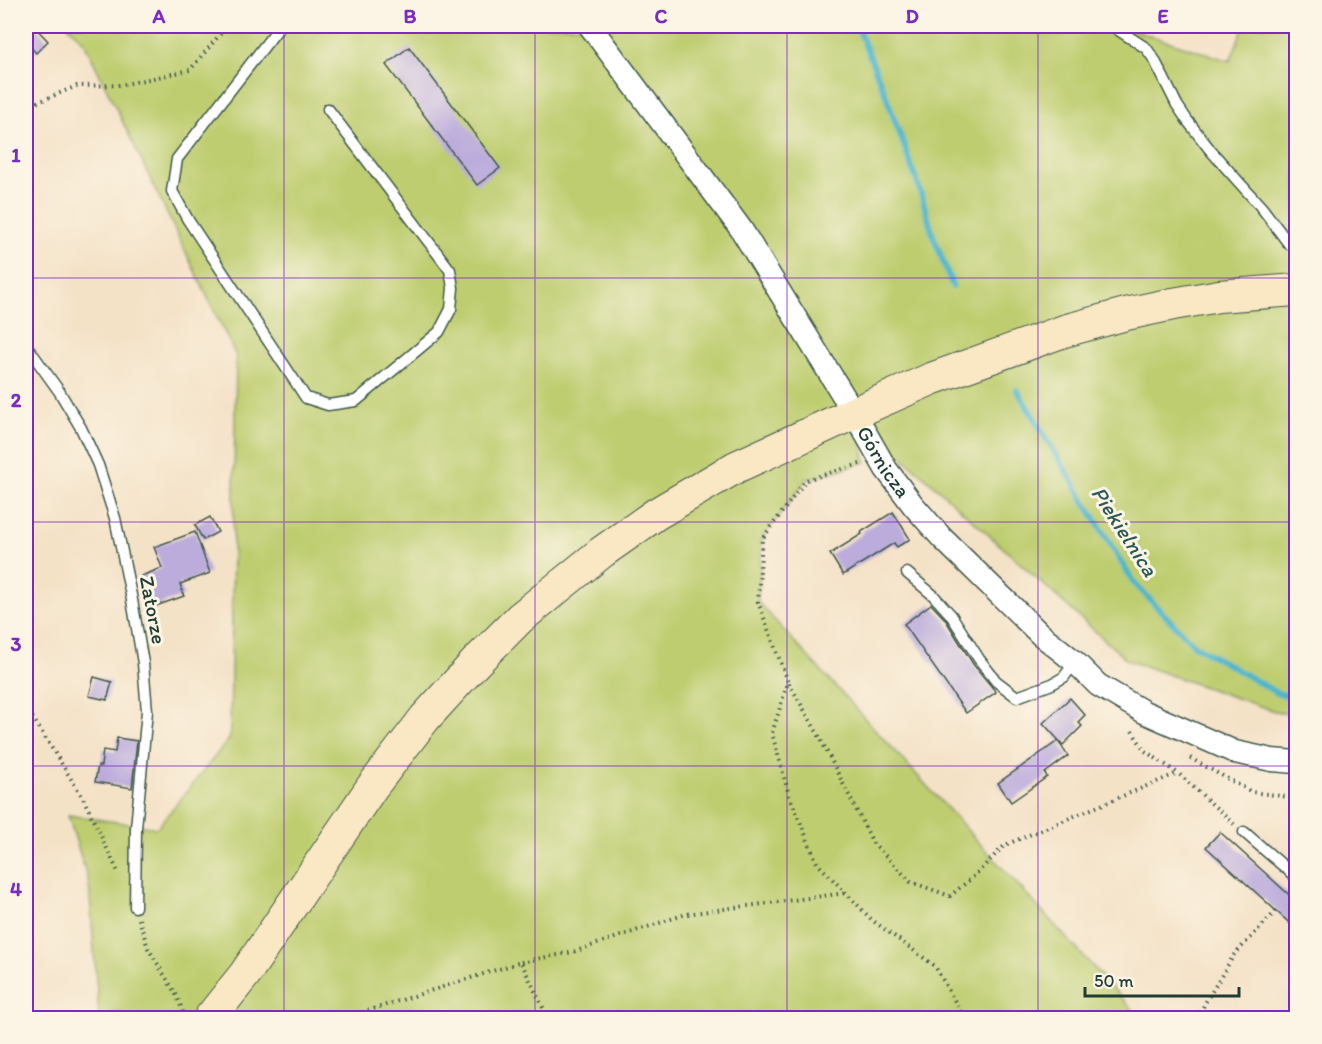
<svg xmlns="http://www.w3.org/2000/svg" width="1322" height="1044" font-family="Itim,sans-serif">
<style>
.green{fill:#becd6f;stroke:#6e8552;stroke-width:1.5}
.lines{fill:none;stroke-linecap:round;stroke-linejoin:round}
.stream{stroke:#4cb5cb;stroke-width:6}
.building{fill:#bbacdc}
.lane-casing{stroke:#3f564a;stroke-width:13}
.street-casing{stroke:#3f564a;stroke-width:25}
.secondary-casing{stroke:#3f564a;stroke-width:34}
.path{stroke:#3f564a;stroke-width:4;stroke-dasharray:1.5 4.5;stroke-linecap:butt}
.lane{stroke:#fff;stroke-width:10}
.street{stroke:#fff;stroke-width:22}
.secondary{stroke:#fae7c3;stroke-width:32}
.grid{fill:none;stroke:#7b2cbf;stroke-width:1.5;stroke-opacity:0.55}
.labels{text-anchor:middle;stroke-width:6;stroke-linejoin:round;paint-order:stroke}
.street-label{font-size:21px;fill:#1f3d34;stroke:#fcf5e5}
.water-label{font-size:22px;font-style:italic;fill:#2a5b5a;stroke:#fcf5e5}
.neatline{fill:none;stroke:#7b2cbf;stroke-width:2}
.grid-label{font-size:20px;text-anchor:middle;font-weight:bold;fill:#7b2cbf}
</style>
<rect width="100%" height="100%" fill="#fcf5e5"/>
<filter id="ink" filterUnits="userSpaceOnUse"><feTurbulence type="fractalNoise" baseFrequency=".0167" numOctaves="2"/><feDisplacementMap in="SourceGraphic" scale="12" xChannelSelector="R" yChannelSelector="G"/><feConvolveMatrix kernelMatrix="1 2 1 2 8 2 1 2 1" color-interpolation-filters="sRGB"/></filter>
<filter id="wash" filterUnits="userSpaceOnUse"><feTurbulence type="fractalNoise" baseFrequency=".008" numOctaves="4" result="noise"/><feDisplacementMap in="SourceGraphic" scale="24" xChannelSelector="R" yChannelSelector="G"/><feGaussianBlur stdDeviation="1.35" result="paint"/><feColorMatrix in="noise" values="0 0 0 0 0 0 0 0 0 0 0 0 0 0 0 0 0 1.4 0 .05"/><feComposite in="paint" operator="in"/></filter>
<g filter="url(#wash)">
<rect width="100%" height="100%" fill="#f4e2c7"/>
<path class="green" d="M68,26h1052l110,35 14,-35h52v690l-25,-6 -144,-50 -272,-246 11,48 -60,18 -44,59 -4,63 382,416h-1041l-10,-135 -21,-68 89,13 73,-90 6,-382 -152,-314z"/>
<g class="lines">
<path class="stream" d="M857,26l28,67 34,94 14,48 20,52
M1017,390l117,193 60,62 83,48 19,4"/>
</g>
<g id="blocks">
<path class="building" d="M26,26h8l14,15 -12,12 -10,-11z
M409,47l91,121 -23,17 -91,-120z
M893,512l17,27 -13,8 -3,-4 -51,32 -13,-21 32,-20 -1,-2z
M210,517l8,15 -15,8 -8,-15z
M195,532l15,41 -30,11 4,12 -31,11 -12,-31 21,-8 -8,-21z
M931,604l14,15 28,45 23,28 -30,21 -62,-89z
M94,677l18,5 -5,18 -18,-4z
M1070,698l15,17 -7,7 4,4 -19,19 -20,-22z
M117,738l20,3 -5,47 -37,-6 3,-16h3l2,-16 12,2z
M1058,741l10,15 -23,17 2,4 -36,25 -13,-19z
M1220,832l76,69v28l-90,-82z"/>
</g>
</g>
<g filter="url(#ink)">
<use href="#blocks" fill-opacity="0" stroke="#3f564a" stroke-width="1.5"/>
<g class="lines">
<defs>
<path id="lane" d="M280,26l-103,133 -5,32 16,29 118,178 22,7 28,-4 83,-69 12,-23 2,-21 -3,-18 -122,-161
M1112,26l34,22 8,11 23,46 10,15 24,31 51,57 27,36
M26,345l33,46 22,37 17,37 17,53 17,82 11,63 4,48 -11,117 -1,79
M907,573l26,22 18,20 28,44 17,22 21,16 35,-13 12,-7 11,-15
M1244,832l52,45"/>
<g id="street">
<path id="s1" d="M590,26l151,203 113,184 32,56 27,36 29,33 98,96 35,28 23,23 46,27 91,40 37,8 24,2"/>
</g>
<path id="secondary" d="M210,1018l35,-44 127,-187 53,-69 51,-56 44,-44 82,-66 54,-38 80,-47 118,-54 77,-34 133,-48 62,-17 47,-10 46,-8 77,-6"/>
</defs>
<use href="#lane" class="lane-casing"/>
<use href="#street" class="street-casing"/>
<use href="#secondary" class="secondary-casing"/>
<path class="path" d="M26,107l51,-21 44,-1 69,-15 37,-44
M860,464l-54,16 -44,59 -4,63 30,80 -16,51 17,62 28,68 55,57 63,46 29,52
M789,683l30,53 54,107 38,39 39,14 23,-19 32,-32 173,-72
M26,707l57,91 36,76
M1132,731l13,20 33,22 56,51
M1190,758l62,34 44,6
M139,919l9,29 29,48 7,19
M521,962l52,-10 113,-38 160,-21
M345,1018l176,-56 27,56
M1198,1018l7,-15 29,-48 42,-44"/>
<use href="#lane" class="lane"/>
<use href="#street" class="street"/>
<use href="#secondary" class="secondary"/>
</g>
</g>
<path class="grid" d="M284,26v992M535,26v992M787,26v992M1038,26v992M26,278h1270M26,522h1270M26,766h1270"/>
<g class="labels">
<g class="street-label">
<text dy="7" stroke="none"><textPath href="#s1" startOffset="526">Górnicza</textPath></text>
<text transform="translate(153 610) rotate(79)" y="7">Zatorze</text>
</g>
<g class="water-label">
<text transform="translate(1125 531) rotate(57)" y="8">Piekielnica</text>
</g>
</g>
<rect width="1322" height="1044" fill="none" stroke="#fcf5e5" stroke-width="66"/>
<path d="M1085 987v9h154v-9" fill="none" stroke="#1f3d34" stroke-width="3"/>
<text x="1094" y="987" font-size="18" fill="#1f3d34" stroke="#fcf5e5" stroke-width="4.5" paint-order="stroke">50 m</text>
<rect x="33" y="33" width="1256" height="978" class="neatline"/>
<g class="grid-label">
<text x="159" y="23">A</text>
<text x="410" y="23">B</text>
<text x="661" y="23">C</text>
<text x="912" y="23">D</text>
<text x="1163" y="23">E</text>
<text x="16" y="162">1</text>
<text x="16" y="407">2</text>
<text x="16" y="651">3</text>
<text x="16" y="896">4</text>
</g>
</svg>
